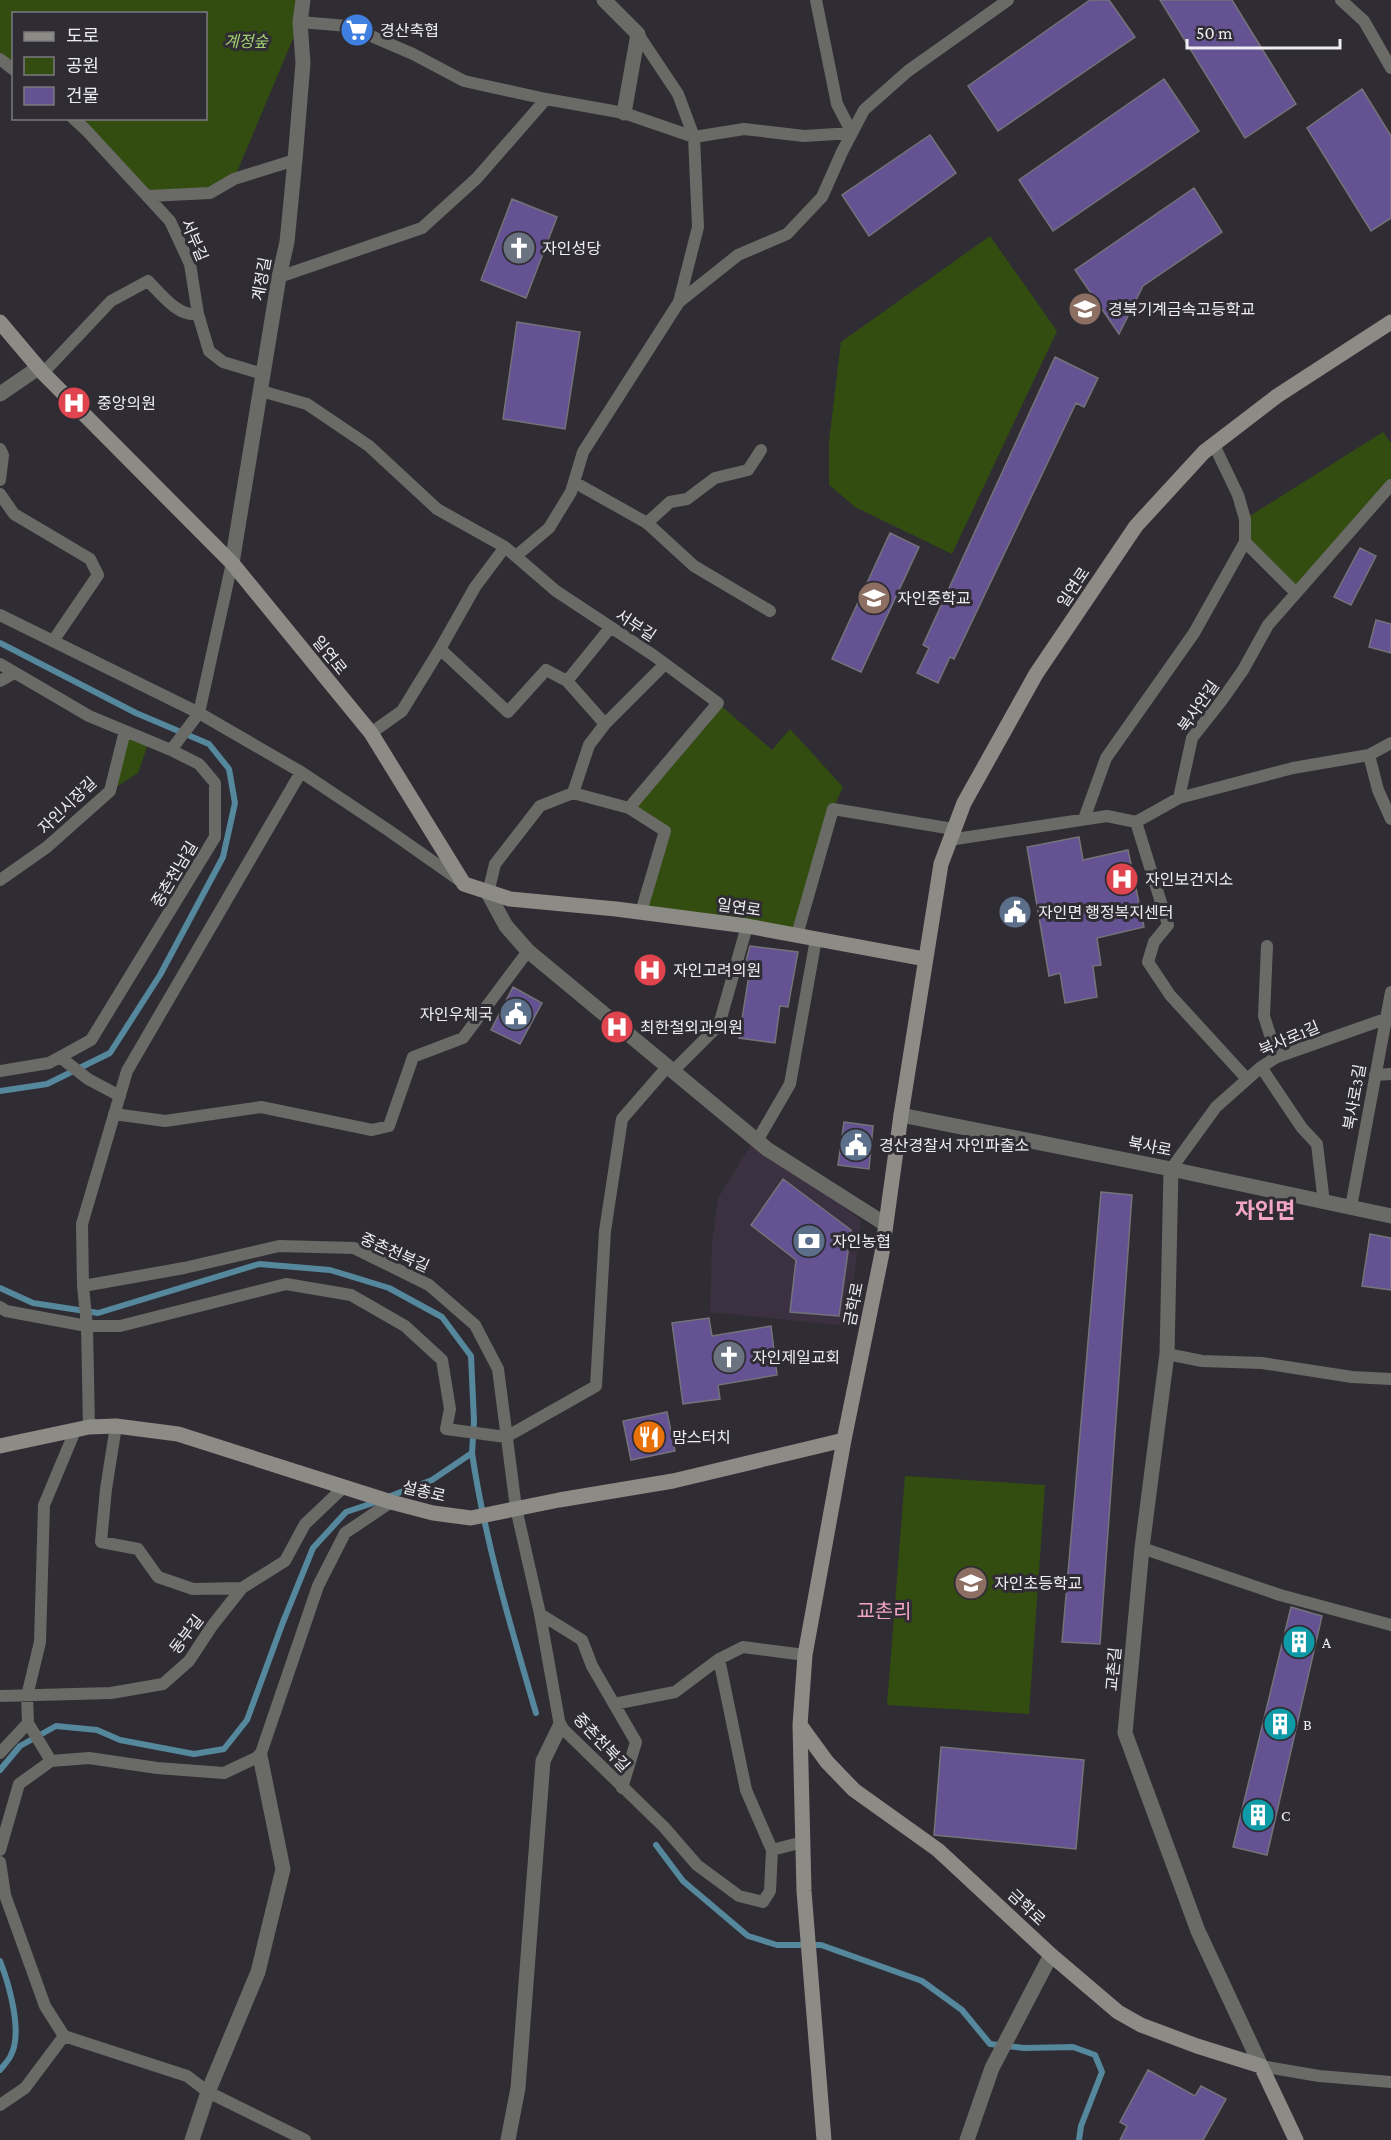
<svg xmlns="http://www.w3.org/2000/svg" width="1391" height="2140" font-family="'Crimson Pro','Noto Sans KR',serif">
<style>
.commercial{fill:#3b3141}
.green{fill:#334d11}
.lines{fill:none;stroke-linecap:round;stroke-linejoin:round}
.stream{stroke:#55879d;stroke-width:6}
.building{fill:#645293;stroke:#747379;stroke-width:1.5}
.lane{stroke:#6a6a67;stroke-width:12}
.street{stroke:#6a6a67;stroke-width:15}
.secondary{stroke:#8c8b86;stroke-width:15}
.labels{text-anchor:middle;stroke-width:6;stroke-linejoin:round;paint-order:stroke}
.poi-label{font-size:16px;fill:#eeedf1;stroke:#2f2d33;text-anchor:start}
.park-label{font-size:16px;font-style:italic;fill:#a2d072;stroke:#2f2d33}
.street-label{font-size:16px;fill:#eeedf1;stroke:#2f2d33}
.quarter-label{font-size:20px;fill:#f2a5c8;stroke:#2f2d33}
.district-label{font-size:22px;font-weight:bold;fill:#f2a5c8;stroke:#2f2d33}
</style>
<rect width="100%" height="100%" fill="#2f2d33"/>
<path class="commercial" d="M754,1140l107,80 -13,106 -138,-14 2,-69 6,-45z"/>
<path class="green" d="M0,0h303l-3,22 -66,157 -24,14 -61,3c-26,-23 -41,-56 -69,-77l126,-1v-104h-192l-1,53 -13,-11z
M990,236l67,95 -105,223 -97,-47 -26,-22v-44l12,-99z
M1383,432l8,11v41l-96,108 -50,-50v-23z
M718,703l54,47 18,-21 53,58 -10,22 -36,126 -156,-23 23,-81 -35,-23z
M125,731l24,10 -11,32 -28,18z
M905,1476l140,9 -16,229 -142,-9z"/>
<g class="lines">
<path class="stream" d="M0,643l136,70 73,31 20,25 6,34 -12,54 -63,118 -50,78 -63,31 -47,7
M0,1288l33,15 65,10 161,-49 71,6 59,18 53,29 29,39 3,65 -2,32 -40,27 -44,17
M472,1453c13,88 39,175 64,260
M0,1770l20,-24 36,-20 41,4 23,10 74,14 30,-5 23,-29 36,-98 30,-74 33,-36 33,-11
M656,1845l27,36 65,55 29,9h44l101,36 40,29 28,34 34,4 49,-1 22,8 7,17 -21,54 -2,14
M0,1961c9,23 23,71 11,94 -2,5 -7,10 -11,15"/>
</g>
<path class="building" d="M1090,0h19l26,37 -137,94 -30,-45z
M1160,0h72l64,104 -51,34z
M1164,79l35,52 -146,100 -34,-51z
M1362,89l29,47v82l-20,13 -64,-103z
M930,135l26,38 -87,63 -27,-41z
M1194,188l28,44 -79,54 -24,48 -44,-64z
M512,199l45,18 -31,81 -45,-18z
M517,322l63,10 -15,97 -62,-10z
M1055,357l43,21 -14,29 -8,-4 -122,256 -4,-2 -12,26 -21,-10 12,-25 -6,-3z
M890,533l29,14 -58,125 -29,-13z
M1360,548l16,8 -25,49 -17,-8z
M1376,620l15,4v29l-22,-6z
M1079,837l4,23 45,-10 16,77 -47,11 4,27 -8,1 4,31 -32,6 -5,-30 -11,3 -22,-129z
M750,946l48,6 -10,55 -8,-1 -5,37 -36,-5 12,-76 -5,-1z
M513,987l29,16 -22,41 -29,-14z
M844,1122l29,4 -4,43 -31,-4z
M783,1179l68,51 -12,86 -49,-4 6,-52 -45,-35z
M1101,1192l31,3 -32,449 -38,-2z
M1370,1234l21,4v52l-29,-4z
M709,1318l3,18 59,-10 6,49 -59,10 2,14 -37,5 -11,-81z
M667,1412l8,39 -44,9 -8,-39z
M1291,1607l31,9 -55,239 -34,-8z
M941,1747l143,13 -8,89 -142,-14z
M1148,2070l47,26 6,-10 25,13 -23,41h-83l7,-14 -7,-4z"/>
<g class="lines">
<path class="lane" d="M1341,0l23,21 27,47
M300,22l48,4 65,28 51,27 82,18 78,14 70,24 50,-8 60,7 48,-3 -15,-29 -21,-104
M638,34l40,60 16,43 4,90 -19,75
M0,59l14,11
M73,118l13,12 84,91 20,43 8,50 11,37 14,11 40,12
M149,196l61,-3 24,-14 61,-19
M279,277l143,-49 55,-50 69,-79
M43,373l68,-72 37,-20c13,13 30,36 50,33
M261,391l46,13 62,42 68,63 68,38 51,44 97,64 65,48 -89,105 -56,-15 -33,13 -45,58 -7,29
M0,449l3,6 -3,25
M574,482l73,41 47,43 76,45
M0,494l14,20 76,45 8,16 -45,66
M647,523l23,-21 17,-3 28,-21 33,-8 13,-20
M1245,542l50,50
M516,556l33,-28 22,-36 12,-40 96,-150 59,-47 49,-21 35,-37 20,-45 22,-42 44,-39 100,-71
M232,563l-33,150 102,59 87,58 74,52
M0,615l199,98 -28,37
M440,649l68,63 38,-42 21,11 43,-53
M0,664l89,52 82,34 28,14 16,19v54l-124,203 -42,23 -49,8
M0,681l14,-8
M567,681l38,43
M371,733l31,-22 38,-62 35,-62 30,-40
M1391,743l-22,12 9,35 13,29
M573,793l16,-48 16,-21 60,-60
M1179,798l13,-60 30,-38 21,-30 25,-45 123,-140
M629,808l36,23 -24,81
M1084,819l22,-61 88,-125 51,-91v-23l-7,-24 -24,-50
M1136,822l32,103 -14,17 -6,20 22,33 77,84
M949,840l158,-24 29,6 43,-24 114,-30 76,-13
M0,880l47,-33 63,-56 15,-60
M797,935l36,-126 120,20
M1267,946l-3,70 13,41
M60,1057l28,22 32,17
M1261,1067l41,61 15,16 7,59
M673,1071l46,-46 28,-99
M1375,1075l16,-1
M114,1114l51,7 96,-14 111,23 17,-4 24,-69 50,-19 65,-87
M757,1141l33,-57 26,-145
M1171,1169l45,-62 45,-40 16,-10 114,-40
M1351,1207l40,-215
M83,1286l101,-18 95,-22 75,2 75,37 46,40 23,44 18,139 24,106 20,112 104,101 33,38 42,31 24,6 7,-11 2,-41
M0,1307l6,4 81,15h33l166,-42 65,11 54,31 37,34 8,49 -4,20 60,8 90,-51 9,-155 17,-112 46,-53
M1167,1354l35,7 60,2 90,14 39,2
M116,1426l-10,63 -5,53 37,7 20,28 35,12 49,-1
M89,1427l-2,-101 -4,-40 -1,-62 45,-153 174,-299
M1142,1548l138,47 111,30
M540,1614l42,26 10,26 44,76 -14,46
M719,1659l24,-12 62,8
M0,1696l111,-3 52,-9 26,-23 23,-35 30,-38 43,-27 20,-37 40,-38
M614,1704l61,-12 44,-33 27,131 26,60 31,-8
M0,1753l28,-30
M51,1761l-23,-38 -1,-27 13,-54 4,-137 31,-74
M0,1850l19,-66 32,-23 38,-3 68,10 67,5 36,-17 58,-170 27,-53 46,-31
M0,1862l5,33 40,111 19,30 -39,52 -25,17
M64,2036l123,40 21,16 97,48
M1261,2066l58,10 72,6"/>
<path class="street" d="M604,0l34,34 -14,79
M0,394l38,-26
M232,563l47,-286 8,-35 8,-82 8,-97 -3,-41 3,-22
M488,893l18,33 22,25 239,198 118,75
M901,1115l270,54 220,47
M1171,1169l-4,185 -25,194 -17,185 73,198 63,135
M192,2140l16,-48 50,-120 25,-103 -23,-113
M508,2140l10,-52 25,-327 17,-35
M967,2140l25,-72 59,-113"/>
<path class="secondary" d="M0,322l43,51 189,190 139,170 93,151 46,15 106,10 131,17 178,33
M0,1446l89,-19 27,-1 62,8 213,68 42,11 38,5 88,-18 114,-19 171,-41
M800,1725l4,166 20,249
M1296,2140l-35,-74 -64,-20 -56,-21 -23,-13 -67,-57 -113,-105 -84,-60 -27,-28 -27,-37 5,-70 39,-215 38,-187 19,-138 40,-251 23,-61 72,-129 100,-148 68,-74 73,-56 114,-74"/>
</g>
<defs>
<symbol id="supermarket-disc" viewBox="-11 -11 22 22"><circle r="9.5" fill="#3f7fe0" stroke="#2f2d33"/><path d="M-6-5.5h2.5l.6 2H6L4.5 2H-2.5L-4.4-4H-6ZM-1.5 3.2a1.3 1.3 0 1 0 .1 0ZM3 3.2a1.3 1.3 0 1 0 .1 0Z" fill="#fff"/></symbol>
<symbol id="church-disc" viewBox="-11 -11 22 22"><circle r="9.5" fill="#6b7280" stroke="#2f2d33"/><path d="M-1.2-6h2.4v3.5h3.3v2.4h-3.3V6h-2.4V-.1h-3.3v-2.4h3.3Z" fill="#fff"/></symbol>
<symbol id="school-disc" viewBox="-11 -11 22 22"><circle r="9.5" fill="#8d6e63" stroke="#2f2d33"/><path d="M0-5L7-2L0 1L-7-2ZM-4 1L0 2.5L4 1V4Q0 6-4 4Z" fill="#fff"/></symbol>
<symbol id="hospital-disc" viewBox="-11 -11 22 22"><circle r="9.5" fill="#e0444e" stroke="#2f2d33"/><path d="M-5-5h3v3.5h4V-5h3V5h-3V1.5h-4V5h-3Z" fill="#fff"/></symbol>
<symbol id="civic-disc" viewBox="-11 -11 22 22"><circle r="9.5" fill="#5c6f8a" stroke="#2f2d33"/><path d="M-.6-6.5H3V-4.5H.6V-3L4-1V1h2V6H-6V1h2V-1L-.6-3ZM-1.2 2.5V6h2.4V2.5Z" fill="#fff"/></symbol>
<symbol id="bank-disc" viewBox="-11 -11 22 22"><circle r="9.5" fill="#5c6f8a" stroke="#2f2d33"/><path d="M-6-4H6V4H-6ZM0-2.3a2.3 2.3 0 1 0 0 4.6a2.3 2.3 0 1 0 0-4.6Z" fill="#fff"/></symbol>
<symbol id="restaurant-disc" viewBox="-11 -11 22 22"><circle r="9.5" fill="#e8710a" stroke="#2f2d33"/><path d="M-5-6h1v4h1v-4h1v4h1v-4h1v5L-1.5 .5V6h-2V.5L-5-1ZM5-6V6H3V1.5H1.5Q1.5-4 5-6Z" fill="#fff"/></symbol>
<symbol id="building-disc" viewBox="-11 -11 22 22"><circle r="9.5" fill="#0f9aa8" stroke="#2f2d33"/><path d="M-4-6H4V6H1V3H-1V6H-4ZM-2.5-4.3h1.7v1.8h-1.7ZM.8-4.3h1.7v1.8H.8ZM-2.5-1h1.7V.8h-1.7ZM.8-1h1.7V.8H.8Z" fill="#fff"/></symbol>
</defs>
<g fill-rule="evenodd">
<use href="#supermarket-disc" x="338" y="11" width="38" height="38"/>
<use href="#church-disc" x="500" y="229" width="38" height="38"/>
<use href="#school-disc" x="1066" y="290" width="38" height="38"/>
<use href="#hospital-disc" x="55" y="384" width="38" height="38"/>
<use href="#school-disc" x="855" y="579" width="38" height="38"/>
<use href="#hospital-disc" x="1103" y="860" width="38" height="38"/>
<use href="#civic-disc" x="996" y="893" width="38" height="38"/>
<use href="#hospital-disc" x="631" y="951" width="38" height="38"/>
<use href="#civic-disc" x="497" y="995" width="38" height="38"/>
<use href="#hospital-disc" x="598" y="1008" width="38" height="38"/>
<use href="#civic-disc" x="837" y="1126" width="38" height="38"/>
<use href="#bank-disc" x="790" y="1222" width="38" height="38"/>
<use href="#church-disc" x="710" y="1338" width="38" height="38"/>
<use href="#restaurant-disc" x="630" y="1418" width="38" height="38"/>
<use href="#school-disc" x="952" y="1564" width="38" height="38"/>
<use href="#building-disc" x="1280" y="1623" width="38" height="38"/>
<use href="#building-disc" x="1261" y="1705" width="38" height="38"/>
<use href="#building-disc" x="1239" y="1796" width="38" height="38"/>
</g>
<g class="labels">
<g class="poi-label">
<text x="380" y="36">경산축협</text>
<text x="542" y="254">자인성당</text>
<text x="1108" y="315">경북기계금속고등학교</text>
<text x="97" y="409">중앙의원</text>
<text x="897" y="604">자인중학교</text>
<text x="1145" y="885">자인보건지소</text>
<text x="1038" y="918">자인면 행정복지센터</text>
<text x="673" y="976">자인고려의원</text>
<text x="493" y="1020" text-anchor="end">자인우체국</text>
<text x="640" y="1033">최한철외과의원</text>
<text x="879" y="1151">경산경찰서 자인파출소</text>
<text x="832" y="1247">자인농협</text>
<text x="752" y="1363">자인제일교회</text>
<text x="672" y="1443">맘스터치</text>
<text x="994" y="1589">자인초등학교</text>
<text x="1322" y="1648">A</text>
<text x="1303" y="1730">B</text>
<text x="1281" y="1821">C</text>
</g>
<g class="park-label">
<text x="246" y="47">계정숲</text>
</g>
<g class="street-label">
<text transform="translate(195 240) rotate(67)" y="6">서부길</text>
<text transform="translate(261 279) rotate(-80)" y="6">계정길</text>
<text transform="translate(1073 587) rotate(-56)" y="6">일연로</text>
<text transform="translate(636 625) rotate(33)" y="6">서부길</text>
<text transform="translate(330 655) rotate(51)" y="6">일연로</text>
<text transform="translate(1198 706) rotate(-55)" y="6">북사안길</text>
<text transform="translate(67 805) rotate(-44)" y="6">자인시장길</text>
<text transform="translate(174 874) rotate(-59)" y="6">중촌천남길</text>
<text transform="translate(739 907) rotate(8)" y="6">일연로</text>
<text transform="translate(1289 1038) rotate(-23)" y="6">북사로1길</text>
<text transform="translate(1354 1097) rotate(-80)" y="6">북사로3길</text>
<text transform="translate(1150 1146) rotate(11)" y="6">북사로</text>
<text transform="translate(395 1252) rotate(24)" y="6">중촌천북길</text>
<text transform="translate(853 1304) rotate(-79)" y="6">금학로</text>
<text transform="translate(424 1491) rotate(13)" y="6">설총로</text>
<text transform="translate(186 1634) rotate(-53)" y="6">동부길</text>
<text transform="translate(1113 1669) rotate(-85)" y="6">교촌길</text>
<text transform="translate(602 1742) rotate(47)" y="6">중촌천북길</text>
<text transform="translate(1027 1907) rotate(43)" y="6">금학로</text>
</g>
<g class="quarter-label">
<text x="884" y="1618">교촌리</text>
</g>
<g class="district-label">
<text x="1265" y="1218">자인면</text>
</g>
</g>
<rect x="12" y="12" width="195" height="108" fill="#2f2d33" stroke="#7b7a7f" stroke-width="1.5"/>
<rect x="24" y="32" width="30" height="9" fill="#8c8b86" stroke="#7b7a7f" stroke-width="1.5"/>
<text x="66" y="42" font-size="18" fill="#eeedf1">도로</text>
<rect x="24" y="57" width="30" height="18" fill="#334d11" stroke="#7b7a7f" stroke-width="1.5"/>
<text x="66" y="72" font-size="18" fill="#eeedf1">공원</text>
<rect x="24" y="87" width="30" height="18" fill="#645293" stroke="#7b7a7f" stroke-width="1.5"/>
<text x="66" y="102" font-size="18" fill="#eeedf1">건물</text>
<path d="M1187 39v9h153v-9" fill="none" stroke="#eeedf1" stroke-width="3"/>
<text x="1196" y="39" font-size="18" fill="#eeedf1" stroke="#2f2d33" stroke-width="4.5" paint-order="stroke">50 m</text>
</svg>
